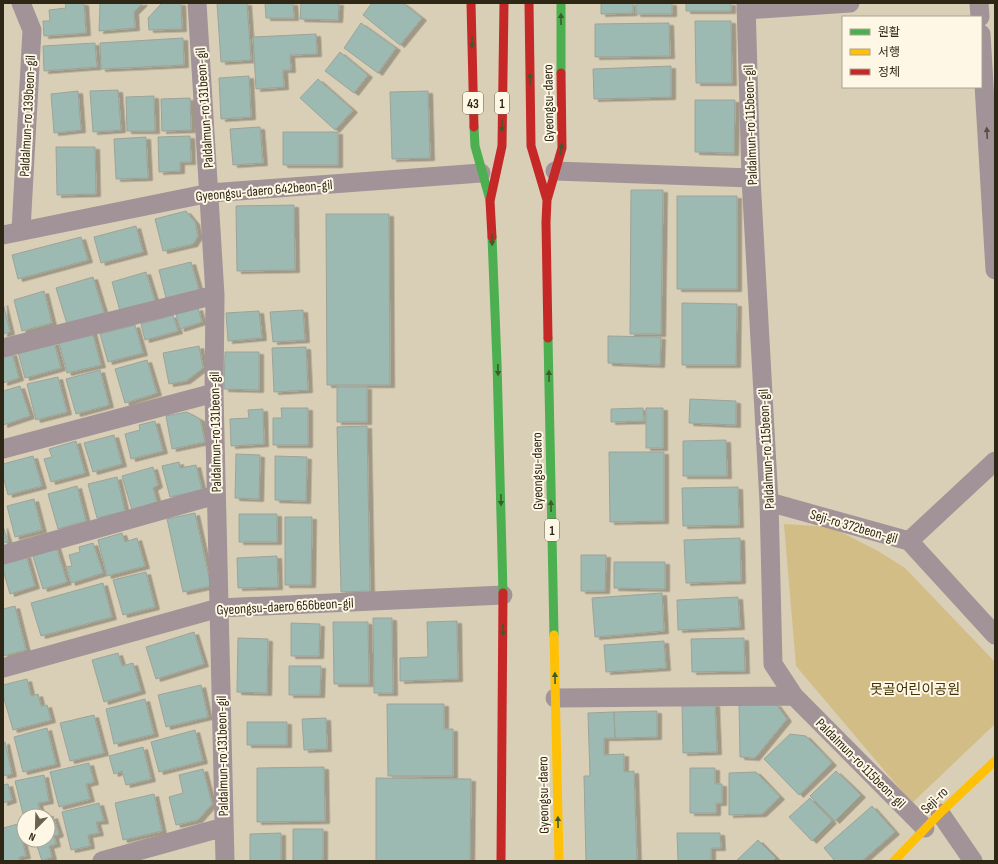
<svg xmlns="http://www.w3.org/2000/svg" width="998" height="864" font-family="'Sofia Sans Condensed','Noto Sans KR',sans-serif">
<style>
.green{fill:#d2bd86}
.building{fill:#9cb9b2;stroke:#9ca39a;filter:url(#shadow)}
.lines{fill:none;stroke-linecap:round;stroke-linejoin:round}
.street{stroke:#a19397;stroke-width:19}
.fast{stroke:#4caf50;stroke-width:9}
.slow{stroke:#ffc107;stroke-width:9}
.jam{stroke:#c62828;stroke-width:9}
.oneway{fill:#3b5d2d}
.oneway2{fill:#574d43}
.labels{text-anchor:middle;stroke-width:4;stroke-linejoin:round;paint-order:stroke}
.shield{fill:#fef7e5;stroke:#6d6554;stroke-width:1}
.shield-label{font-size:13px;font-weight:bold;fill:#2f2716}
.street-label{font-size:14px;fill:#2f2716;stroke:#fef7e5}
.park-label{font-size:14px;fill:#443303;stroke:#fef7e5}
</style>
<defs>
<filter id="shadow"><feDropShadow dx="4.5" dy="2.5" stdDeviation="0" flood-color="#0004"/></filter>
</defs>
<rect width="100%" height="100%" fill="#d9cfb6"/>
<path class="green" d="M784,524l47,3 47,24 27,17 90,94v62l-83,79 -116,-137z"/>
<path class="building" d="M65,3h19l2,30 -42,3 -1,-15h7l-1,-11 17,-2z
M100,3h43l-9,9 1,16 -36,3z
M162,3h19l1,26 -33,1 -1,-12z
M217,3h30l4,57 -30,2z
M265,3h28l1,15h-28z
M301,3h38l-1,17 -38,-1z
M372,3h31l19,15 -22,27 -37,-30z
M601,3h32v10l-32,1z
M636,3h36v11h-36z
M686,3h45v8h-45z
M695,21h36l1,62h-36z
M361,23l35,25 -18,25 -34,-25z
M669,23l1,33 -75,1v-33z
M316,34l1,20 -27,1 1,15h-8l1,17 -28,2 -3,-52z
M183,38l1,27 -83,4 -1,-26z
M95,43l2,24 -53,4 -1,-25z
M340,52l28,23 -14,18 -29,-22z
M671,66v31l-77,2 -1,-30z
M249,76l2,41 -30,2 -2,-41z
M318,79l35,31 -18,20 -35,-32z
M118,90l3,40 -28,2 -3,-41z
M78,91l3,39 -27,3 -3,-39z
M428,91l2,67 -38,1 -2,-67z
M154,96l1,35h-28l-1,-34z
M190,98l1,32 -29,1 -1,-32z
M695,100h40l-1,53 -39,-1z
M260,127l3,36 -30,2 -3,-36z
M283,132h55v33h-55z
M190,136l1,26h-11v9l-21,1 -1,-35z
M146,137l2,41 -32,1 -2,-40z
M56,147h39l1,47 -39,1z
M631,190h32l-2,144h-31z
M677,196h60v93h-60z
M294,205l1,65 -58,1 -1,-65z
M186,211l9,11 3,14 -5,8 -30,7 -8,-32z
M326,214h63l1,171h-63z
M136,226l7,26 -42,11 -7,-26z
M81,237l7,23 -70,19 -6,-24z
M191,262l8,28 -33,8 -7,-28z
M146,272l9,29 -35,10 -8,-29z
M93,277l11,36 -37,11 -11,-36z
M44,291l8,32 -30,8 -8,-31z
M3,303l7,29 -7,2z
M682,303l55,1 -1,61h-54z
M198,308l4,14 -22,7 -4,-15z
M303,310l2,30 -32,2 -3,-30z
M259,311l3,27 -34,3 -2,-28z
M173,315l5,16 -33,9 -4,-16z
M135,325l8,28 -35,9 -8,-28z
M92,331l9,34 -34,8 -9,-34z
M608,336l53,1 -1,28 -52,-2z
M54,342l7,26 -36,10 -7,-26z
M199,346l4,22 -17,13 -17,3 -6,-31z
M306,347l2,43 -34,2 -2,-44z
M225,352h34v38l-35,-1z
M12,353l7,25 -16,5v-28z
M147,360l10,33 -32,10 -10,-34z
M100,370l9,35 -33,9 -10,-35z
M58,377l9,35 -31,8 -9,-36z
M20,386l10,30 -27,9v-34z
M337,387h30v35h-30z
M690,399l46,2v24l-47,-2z
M281,408h27v37h-35v-27h9z
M643,408l1,13 -33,1v-13z
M646,408h17v40h-17z
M263,409l1,35 -33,2 -1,-27 19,-1 -1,-8z
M187,412l13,7 5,23 -33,7 -6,-33z
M155,421l8,30 -32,8 -6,-25 15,-4 -1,-5z
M367,426l3,165 -29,1 -4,-165z
M114,435l8,29 -29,8 -9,-29z
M726,440l1,36h-44v-35z
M76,441l9,32 -34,9 -7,-23 8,-2 -3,-8z
M609,452h55v69l-54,1z
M236,454l24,1 -1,44 -24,-1z
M33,456l9,30 -34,9 -5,-19v-12z
M275,456l32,1 -1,44 -31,-1z
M179,462l1,6 16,-3 6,25 -32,7 -8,-31z
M153,467l5,18 -5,3 4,14 -25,8 -10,-34z
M117,477l8,34 -28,7 -9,-34z
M77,486l9,35 -28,8 -10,-35z
M738,487l1,38 -56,1 -1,-38z
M34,499l8,31 -27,7 -8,-31z
M195,513l16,73 -28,6 -16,-73z
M239,514h38v28h-38z
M285,517h27l-1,68h-26z
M3,526l5,16 -5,1z
M122,533l3,9 12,-4 8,28 -38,10 -9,-36z
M740,538l1,43 -55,2 -2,-43z
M93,543l10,30 -32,10 -5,-16 6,-1 -3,-11 11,-3 -1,-5z
M56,546l11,36 -24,7 -11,-36z
M26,555l9,31 -25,8 -7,-24v-8z
M581,555h25l-1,36h-24z
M277,556l1,31 -40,1 -1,-30z
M614,562h51v27l-51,-1z
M146,572l9,35 -32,8 -10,-35z
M103,583l9,34 -71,19 -10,-33z
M662,593l2,38 -69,6 -3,-39z
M738,597l2,30 -62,3 -1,-30z
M15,606l11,44 -23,6v-47z
M373,618h19l1,75h-19z
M457,621l1,58 -58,2v-23l28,-1 -1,-35z
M333,622h35l1,62h-35z
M291,623l29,1 -1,32h-28z
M194,632l10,32 -48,15 -10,-32z
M238,638l30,1 -1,54 -30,-1z
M744,638l1,33 -53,1 -1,-33z
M664,641l2,27 -60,4 -2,-27z
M118,653l4,13 11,-3 8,28 -37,11 -12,-42z
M289,666h32l-1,29h-31z
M27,679l4,17 7,-2 3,12 6,-1 4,15 -38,10 -10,-35v-10z
M201,685l7,32 -42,10 -8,-32z
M145,699l9,35 -40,10 -8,-35z
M387,704h57v25h9v47h-65z
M715,704l2,48 -34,1 -1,-48z
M739,704h37l11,15 -32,39 -15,-1z
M657,711v26l-42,1 -1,-26z
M614,712l1,26h-11v17l20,-1v18l10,-1 3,90h-51l-2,-85h6l-2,-63z
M94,715l10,38 -34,8 -10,-38z
M326,718l1,31 -23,1 -2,-31z
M247,722h40v23h-40z
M47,728l9,36 -33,8 -9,-35z
M195,730l8,31 -44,11 -8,-30z
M790,734l16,2 26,27 -33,32 -35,-36z
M3,742h2l7,32 -9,2z
M143,747l8,32 -25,6 -4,-14 -8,3 -5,-18z
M89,763l5,19 -8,2 4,15 -31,8 -9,-35z
M324,767l1,54 -68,1v-54z
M690,768h25v16h7v19h-6v10h-26z
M203,769l9,35 -14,16 -22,5 -7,-28 14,-4 -4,-18z
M836,771l25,24 -26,26 -25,-25z
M756,772l24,25 -18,17 -33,1v-42z
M44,775l5,26 -11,2 2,7 -17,4 -8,-33z
M376,778l95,1 -1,82h-94z
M8,784l4,16 -9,3v-18z
M154,794l8,37 -39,9 -8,-37z
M810,798l22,23 -20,20 -23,-24z
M99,803l5,18 -8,1 3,11 -11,2 2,11 -19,4 -9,-38z
M872,806l23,26 -33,29h-27l-11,-13z
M53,816l6,18 -5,2 2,8 -7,2 3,11 -10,4 -7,-21h13v-22z
M18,824l8,32 -7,1 1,4h-17v-33z
M293,829h30v32h-30z
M281,833v28h-31v-27z
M677,833h43l1,15h-10v13h-33z
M758,840l18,18 -3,3h-37z"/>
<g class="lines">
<path class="street" d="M21,3l11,27 -11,200
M197,3l18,292 -1,98 11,468
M746,3l5,175 18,324 4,162 21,32 131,132
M979,3l1,14
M746,10l104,-7
M981,34l14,236
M555,171l196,7
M3,235l207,-42 271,-20
M3,348l212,-53
M3,449l211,-56
M769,502l140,39 86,94
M909,541l86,-80
M3,555l213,-60
M3,668l216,-60 284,-13
M555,698l239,-2
M940,813l33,48
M102,861l122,-34"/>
<path class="fast" d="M561,3v70
M474,127l1,19 15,54
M492,237l5,126 6,230
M548,338l6,297"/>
<path class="slow" d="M554,635l5,226
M894,861l46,-48 55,-52"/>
<path class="jam" d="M471,3l3,124
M529,3l2,143 16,54
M492,237l-2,-36 12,-55 2,-143
M548,338l-2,-116 1,-22 15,-52 -1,-75
M501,861l2,-268"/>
</g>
<defs><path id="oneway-solid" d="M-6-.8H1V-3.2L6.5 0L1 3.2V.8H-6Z"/></defs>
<g class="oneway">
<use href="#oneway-solid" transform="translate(561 19) rotate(-91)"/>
<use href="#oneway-solid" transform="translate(472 42) rotate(89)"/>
<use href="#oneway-solid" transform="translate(530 79) rotate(-91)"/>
<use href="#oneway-solid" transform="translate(502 126) rotate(91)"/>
<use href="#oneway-solid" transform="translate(561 149) rotate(-81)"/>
<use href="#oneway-solid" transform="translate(492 240) rotate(88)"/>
<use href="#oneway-solid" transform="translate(498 370) rotate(89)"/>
<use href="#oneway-solid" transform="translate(549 376) rotate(-91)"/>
<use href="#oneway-solid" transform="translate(501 500) rotate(89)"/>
<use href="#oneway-solid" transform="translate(551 506) rotate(-91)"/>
<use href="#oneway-solid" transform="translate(503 630) rotate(90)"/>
<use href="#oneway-solid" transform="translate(555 678) rotate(-91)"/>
<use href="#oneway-solid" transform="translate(558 822) rotate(-91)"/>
</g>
<use class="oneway2" href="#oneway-solid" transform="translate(987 133) rotate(-93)"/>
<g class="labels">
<g class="shield">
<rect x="463" y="92" width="20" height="22" rx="3"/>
<rect x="495" y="92" width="14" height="22" rx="3"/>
<rect x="545" y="519" width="14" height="22" rx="3"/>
</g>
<g class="shield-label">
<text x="473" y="108">43</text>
<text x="502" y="108">1</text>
<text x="552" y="535">1</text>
</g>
<g class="street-label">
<text transform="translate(548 103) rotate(-91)" y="5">Gyeongsu-daero</text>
<text transform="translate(204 108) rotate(-94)" y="5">Paldalmun-ro 131beon-gil</text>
<text transform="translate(27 116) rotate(-87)" y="5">Paldalmun-ro 139beon-gil</text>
<text transform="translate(750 125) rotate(-92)" y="5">Paldalmun-ro 115beon-gil</text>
<text transform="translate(264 190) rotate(-5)" y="5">Gyeongsu-daero 642beon-gil</text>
<text transform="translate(215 432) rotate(-91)" y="5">Paldalmun-ro 131beon-gil</text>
<text transform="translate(766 449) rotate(-93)" y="5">Paldalmun-ro 115beon-gil</text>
<text transform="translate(537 471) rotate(-91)" y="5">Gyeongsu-daero</text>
<text transform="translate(854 526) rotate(16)" y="5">Seji-ro 372beon-gil</text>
<text transform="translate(285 606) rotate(-3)" y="5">Gyeongsu-daero 656beon-gil</text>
<text transform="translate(222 756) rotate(-91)" y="5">Paldalmun-ro 131beon-gil</text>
<text transform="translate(861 763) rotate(45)" y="5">Paldalmun-ro 115beon-gil</text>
<text transform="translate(543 795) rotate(-91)" y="5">Gyeongsu-daero</text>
<text transform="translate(934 800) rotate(-44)" y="5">Seji-ro</text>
</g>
<g class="park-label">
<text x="915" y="694">못골어린이공원</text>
</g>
</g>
<rect width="998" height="864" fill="none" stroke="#2f2716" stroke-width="8"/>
<rect x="842" y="16" width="140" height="72" fill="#fef7e5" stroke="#aba492"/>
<rect x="850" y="29" width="20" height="6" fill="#4caf50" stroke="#aba492"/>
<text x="878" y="36" font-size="12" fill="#2f2716">원활</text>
<rect x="850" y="49" width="20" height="6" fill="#ffc107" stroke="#aba492"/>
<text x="878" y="56" font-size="12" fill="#2f2716">서행</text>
<rect x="850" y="69" width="20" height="6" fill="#c62828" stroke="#aba492"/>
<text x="878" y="76" font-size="12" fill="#2f2716">정체</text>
<g transform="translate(36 828) rotate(203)"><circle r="19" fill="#fef7e5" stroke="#aba492"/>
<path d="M0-3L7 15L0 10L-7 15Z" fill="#6a624e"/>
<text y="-6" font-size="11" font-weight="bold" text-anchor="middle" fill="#2f2716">N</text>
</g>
</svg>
